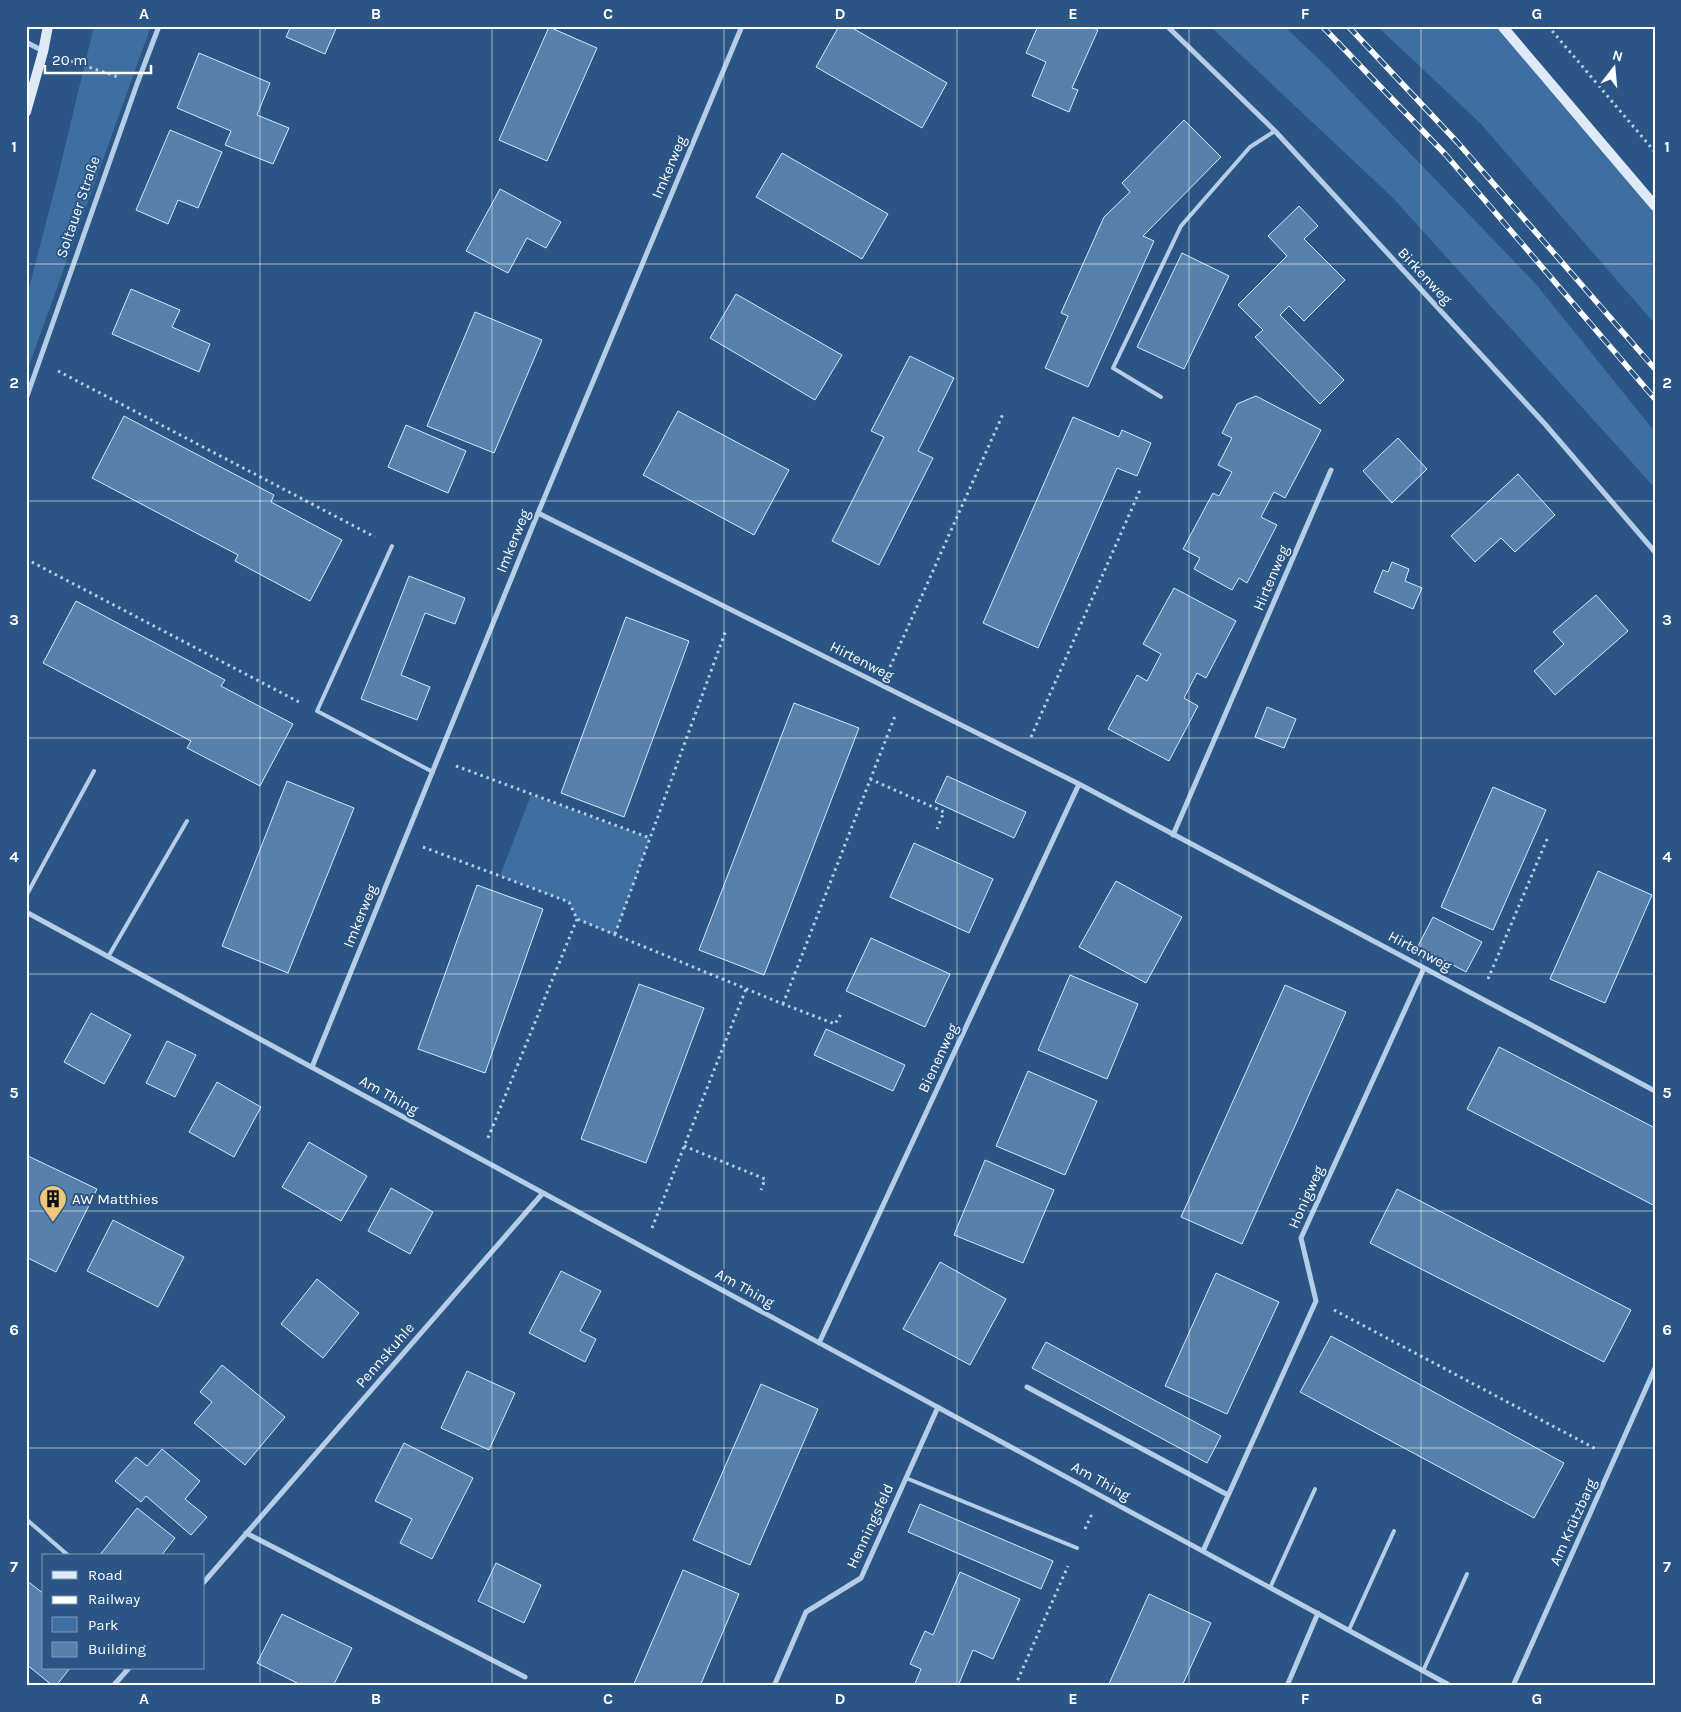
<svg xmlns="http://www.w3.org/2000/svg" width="1681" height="1712" font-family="Karla,sans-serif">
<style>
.green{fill:#3f6fa0}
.building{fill:#5681ad;stroke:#d8e7f6}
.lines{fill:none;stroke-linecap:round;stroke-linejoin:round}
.path{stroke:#b5cde7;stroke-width:3;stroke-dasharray:2.5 4;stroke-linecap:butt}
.lane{stroke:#b5cde7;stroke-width:4}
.street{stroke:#b5cde7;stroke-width:5}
.secondary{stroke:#deeaf7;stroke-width:10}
.rail-casing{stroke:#fff;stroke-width:5.5}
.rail{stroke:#2a5584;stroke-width:4;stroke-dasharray:11;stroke-linecap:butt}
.grid{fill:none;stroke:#fff;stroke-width:1;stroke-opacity:0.55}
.labels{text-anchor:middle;stroke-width:4;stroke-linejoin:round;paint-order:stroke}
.street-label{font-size:15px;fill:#fff;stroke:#2a5584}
.poi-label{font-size:15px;fill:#fff;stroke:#2a5584;text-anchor:start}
.neatline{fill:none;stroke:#fff;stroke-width:2}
.grid-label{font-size:16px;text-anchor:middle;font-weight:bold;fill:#fff}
</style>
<rect width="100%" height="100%" fill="#2a5584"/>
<path class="green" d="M94,26h57l-125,348v-74l31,-120z
M1210,26h74l44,42 207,215 120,149v56l-262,-290z
M1377,26h125l153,180v118l-175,-201z
M531,795l119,43 -35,97 -38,-16 -8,-17 -69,-26z"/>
<path class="building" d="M291,26h46l-12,28 -39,-17z
M839,26h10l98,57 -25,45 -106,-61z
M1038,26h51l9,4 -26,58 6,2 -9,22 -37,-16 14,-34 -20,-9z
M549,27l48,21 -50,113 -48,-21z
M199,53l71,30 -13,32 32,13 -16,36 -48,-19 6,-14 -54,-23z
M1184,120l37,37 -78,79 11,5 -66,146 -43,-19 23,-52 -7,-3 43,-96 26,-25 -8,-9z
M170,130l52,22 -24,56 -20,-8 -10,24 -32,-14z
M782,153l106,61 -26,45 -106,-62z
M500,189l61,33 -15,26 -19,-10 -19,35 -42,-22z
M1299,206l19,20 -14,13 41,41 -41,41 -15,-15 -9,9 64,65 -24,24 -65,-67 8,-7 -25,-25 49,-49 -19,-20z
M1182,253l47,23 -45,93 -47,-22z
M131,289l49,21 -8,17 38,17 -11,28 -87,-38z
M736,294l106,61 -27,45 -105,-62z
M475,312l67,28 -48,113 -67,-27z
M910,356l44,22 -36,73 15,7 -54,107 -47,-24 52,-104 -13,-6z
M1256,396l65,34 -36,68 -11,-6 -13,25 16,8 -30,58 -8,-5 -7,12 -38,-21 6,-11 -17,-9 30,-56 6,3 13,-24 -14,-7 14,-27 -10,-5 15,-29z
M678,411l111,59 -35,65 -111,-60z
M124,416l150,79 -3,7 71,38 -32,61 -75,-40 3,-6 -146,-77z
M1073,417l46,20 3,-7 29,13 -14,33 -20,-8 -79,180 -55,-25z
M406,425l60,26 -18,42 -60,-26z
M1398,438l29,31 -35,34 -29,-32z
M1518,474l37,41 -40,37 -14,-14 -26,24 -24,-26z
M1392,562l17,7 -4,12 17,7 -9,21 -39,-17 9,-22 5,2z
M409,576l56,22 -10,26 -30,-11 -24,62 29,12 -13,33 -56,-21z
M1174,588l62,33 -30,57 -9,-5 -13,25 14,8 -29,55 -61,-32 29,-54 10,6 14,-27 -18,-10z
M1596,595l32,36 -73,64 -21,-24 30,-27 -11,-12z
M76,601l149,79 -4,6 72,38 -33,62 -73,-38 4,-7 -148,-78z
M626,617l63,24 -65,176 -63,-24z
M794,703l65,25 -95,247 -65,-25z
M1267,707l29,12 -12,29 -29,-11z
M947,776l79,36 -12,26 -79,-36z
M287,781l67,27 -66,165 -66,-27z
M1493,787l53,23 -53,120 -52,-23z
M914,843l79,36 -24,54 -79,-36z
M1598,871l54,24 -47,108 -55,-24z
M1116,881l66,36 -36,66 -67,-36z
M477,885l66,24 -58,164 -67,-24z
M1433,917l49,25 -16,30 -48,-26z
M871,938l79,36 -25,53 -79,-36z
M1070,975l68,29 -31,75 -69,-29z
M639,984l65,24 -58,155 -65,-24z
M1285,985l61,27 -104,232 -61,-27z
M91,1013l40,22 -27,49 -40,-22z
M826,1029l79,36 -12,26 -79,-36z
M167,1041l29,14 -21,42 -29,-14z
M1499,1047l156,81v78l-188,-97z
M1028,1071l69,30 -32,74 -69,-29z
M217,1082l44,25 -27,50 -45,-25z
M309,1142l58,34 -26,45 -59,-34z
M26,1155l71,34 -41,83 -30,-15z
M985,1160l69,30 -31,73 -69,-28z
M391,1188l42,24 -23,42 -42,-23z
M1397,1189l234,121 -27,52 -234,-119z
M113,1220l71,37 -26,50 -71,-36z
M940,1262l66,37 -36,66 -67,-36z
M561,1271l40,20 -21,40 16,8 -11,23 -56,-29z
M1216,1273l63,29 -52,112 -62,-28z
M317,1279l42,34 -36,45 -42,-34z
M1331,1336l233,127 -30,55 -234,-126z
M1046,1342l175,94 -14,27 -175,-95z
M222,1365l63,52 -40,48 -51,-42 18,-21 -12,-10z
M467,1371l48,22 -26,57 -48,-22z
M761,1384l57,25 -68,156 -57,-25z
M404,1443l69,35 -41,81 -32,-16 12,-24 -37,-18z
M162,1449l38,32 -15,18 22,18 -16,18 -45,-39 -5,6 -26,-21 21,-24 11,9z
M920,1504l133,57 -12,28 -133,-57z
M137,1508l38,30 -14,18h-62z
M496,1563l45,22 -17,38 -46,-22z
M683,1570l56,24 -39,92h-67z
M960,1572l60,27 -27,60 -20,-9 -15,36h-44l7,-17 -11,-5 15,-33 8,4z
M26,1580l18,14v74h26l-14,18h-3l-27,-22z
M1149,1594l62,29 -29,63h-74z
M282,1614l70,34 -19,38h-38l2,-3 -40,-20z"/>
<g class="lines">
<path class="path" d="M1548,26l107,126
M65,59l53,18
M58,371l317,166
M26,559l273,143
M890,667l113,-253
M1031,737l110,-249
M456,766l194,72
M870,779l74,33 -7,17
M423,847l146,55 8,17 206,85 52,20 6,-10
M615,934l111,-304
M1488,979l60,-142
M783,1004l112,-288
M488,1138l89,-219
M684,1146l81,33 -4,11
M652,1228l94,-239
M1334,1310l262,139
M1085,1529l7,-15
M1015,1686l53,-120"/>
<path class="lane" d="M1161,397l-48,-29 68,-142 69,-79 25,-16
M392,546l-75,165 116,61
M26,896l68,-125
M108,957l79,-136
M906,1478l171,70
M26,1519l43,37
M1270,1588l45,-99
M1349,1630l45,-99
M1423,1671l44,-97"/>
<path class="street" d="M1167,26l108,105 269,292 111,129
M26,42l17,9
M26,399l111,-315 22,-58
M538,513l541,271 576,307
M1173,835l158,-365
M26,912l1425,774
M312,1067l226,-554 204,-487
M819,1343l260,-559
M1027,1387l201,108
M246,1533l279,144
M1203,1551l113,-250 -15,-63 123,-270
M204,1582l339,-389
M113,1686l16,-18
M774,1686l32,-74 55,-34 77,-171
M1287,1686l31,-73
M1513,1686l142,-318"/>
<path class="secondary" d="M1502,26l153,180
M26,112l17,-60 5,-26"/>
<defs>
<path id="rail" d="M1322,26l124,129 209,244
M1348,26l110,117 197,226"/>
</defs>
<use href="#rail" class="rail-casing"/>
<use href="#rail" class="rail"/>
</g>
<path class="grid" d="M260,26v1660M492,26v1660M724,26v1660M957,26v1660M1189,26v1660M1421,26v1660M26,264h1629M26,501h1629M26,738h1629M26,974h1629M26,1211h1629M26,1448h1629"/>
<defs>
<symbol id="building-pin" viewBox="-11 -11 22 30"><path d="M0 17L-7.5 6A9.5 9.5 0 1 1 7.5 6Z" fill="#edc87c" stroke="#2a5584"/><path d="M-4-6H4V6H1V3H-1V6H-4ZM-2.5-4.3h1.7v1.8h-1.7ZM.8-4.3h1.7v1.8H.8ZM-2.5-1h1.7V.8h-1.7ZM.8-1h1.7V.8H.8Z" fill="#111"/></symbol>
</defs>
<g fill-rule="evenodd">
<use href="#building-pin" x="37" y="1183" width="32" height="43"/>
</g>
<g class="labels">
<g class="street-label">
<text transform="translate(669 167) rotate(-67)" y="5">Imkerweg</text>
<text transform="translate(78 207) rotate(-71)" y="5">Soltauer Straße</text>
<text transform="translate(1425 276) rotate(47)" y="5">Birkenweg</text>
<text transform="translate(513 541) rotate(-68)" y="5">Imkerweg</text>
<text transform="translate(1271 578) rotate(-67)" y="5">Hirtenweg</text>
<text transform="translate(862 661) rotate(27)" y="5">Hirtenweg</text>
<text transform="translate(360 916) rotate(-68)" y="5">Imkerweg</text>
<text transform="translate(1420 951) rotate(28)" y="5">Hirtenweg</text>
<text transform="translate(938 1058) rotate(-65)" y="5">Bienenweg</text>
<text transform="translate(389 1095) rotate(29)" y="5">Am Thing</text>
<text transform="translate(1306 1197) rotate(-66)" y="5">Honigweg</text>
<text transform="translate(745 1288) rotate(29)" y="5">Am Thing</text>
<text transform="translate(385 1355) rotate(-49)" y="5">Pennskuhle</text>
<text transform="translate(1101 1481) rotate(29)" y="5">Am Thing</text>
<text transform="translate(1573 1522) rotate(-66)" y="5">Am Krützbarg</text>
<text transform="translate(870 1526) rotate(-65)" y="5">Henningsfeld</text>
</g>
<g class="poi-label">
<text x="72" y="1204">AW Matthies</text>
</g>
</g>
<rect width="1681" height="1712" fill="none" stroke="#2a5584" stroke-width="55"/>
<rect x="42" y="1554" width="162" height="115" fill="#2a5584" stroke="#7f99b5"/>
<rect x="52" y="1571" width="25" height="8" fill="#deeaf7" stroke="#7f99b5"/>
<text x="88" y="1580" font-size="15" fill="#ffffff">Road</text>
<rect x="52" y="1596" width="25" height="8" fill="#ffffff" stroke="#7f99b5"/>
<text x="88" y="1604" font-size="15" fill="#ffffff">Railway</text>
<rect x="52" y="1617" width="25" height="15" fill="#3f6fa0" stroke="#7f99b5"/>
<text x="88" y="1630" font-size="15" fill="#ffffff">Park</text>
<rect x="52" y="1642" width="25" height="15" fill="#5681ad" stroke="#7f99b5"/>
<text x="88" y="1654" font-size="15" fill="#ffffff">Building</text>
<g transform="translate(1614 68) rotate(16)" stroke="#2a5584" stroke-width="4" paint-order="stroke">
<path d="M0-4L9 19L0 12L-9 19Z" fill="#ffffff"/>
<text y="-8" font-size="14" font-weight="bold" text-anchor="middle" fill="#ffffff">N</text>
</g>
<path d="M45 65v8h106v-8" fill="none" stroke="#ffffff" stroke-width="2.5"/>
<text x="52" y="65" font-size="15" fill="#ffffff" stroke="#2a5584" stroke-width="4" paint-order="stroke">20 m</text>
<rect x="28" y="28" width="1626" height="1656" class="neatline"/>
<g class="grid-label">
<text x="144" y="19">A</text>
<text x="376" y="19">B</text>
<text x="608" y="19">C</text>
<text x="840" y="19">D</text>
<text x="1073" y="19">E</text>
<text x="1305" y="19">F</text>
<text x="1537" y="19">G</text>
<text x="14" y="152">1</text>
<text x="1667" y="152">1</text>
<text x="14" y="388">2</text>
<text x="1667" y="388">2</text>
<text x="14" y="625">3</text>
<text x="1667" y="625">3</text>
<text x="14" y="862">4</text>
<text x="1667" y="862">4</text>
<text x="14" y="1098">5</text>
<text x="1667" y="1098">5</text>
<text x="14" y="1335">6</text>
<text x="1667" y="1335">6</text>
<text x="14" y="1572">7</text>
<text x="1667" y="1572">7</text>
<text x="144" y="1704">A</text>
<text x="376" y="1704">B</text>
<text x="608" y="1704">C</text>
<text x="840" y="1704">D</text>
<text x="1073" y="1704">E</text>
<text x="1305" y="1704">F</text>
<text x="1537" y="1704">G</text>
</g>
</svg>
